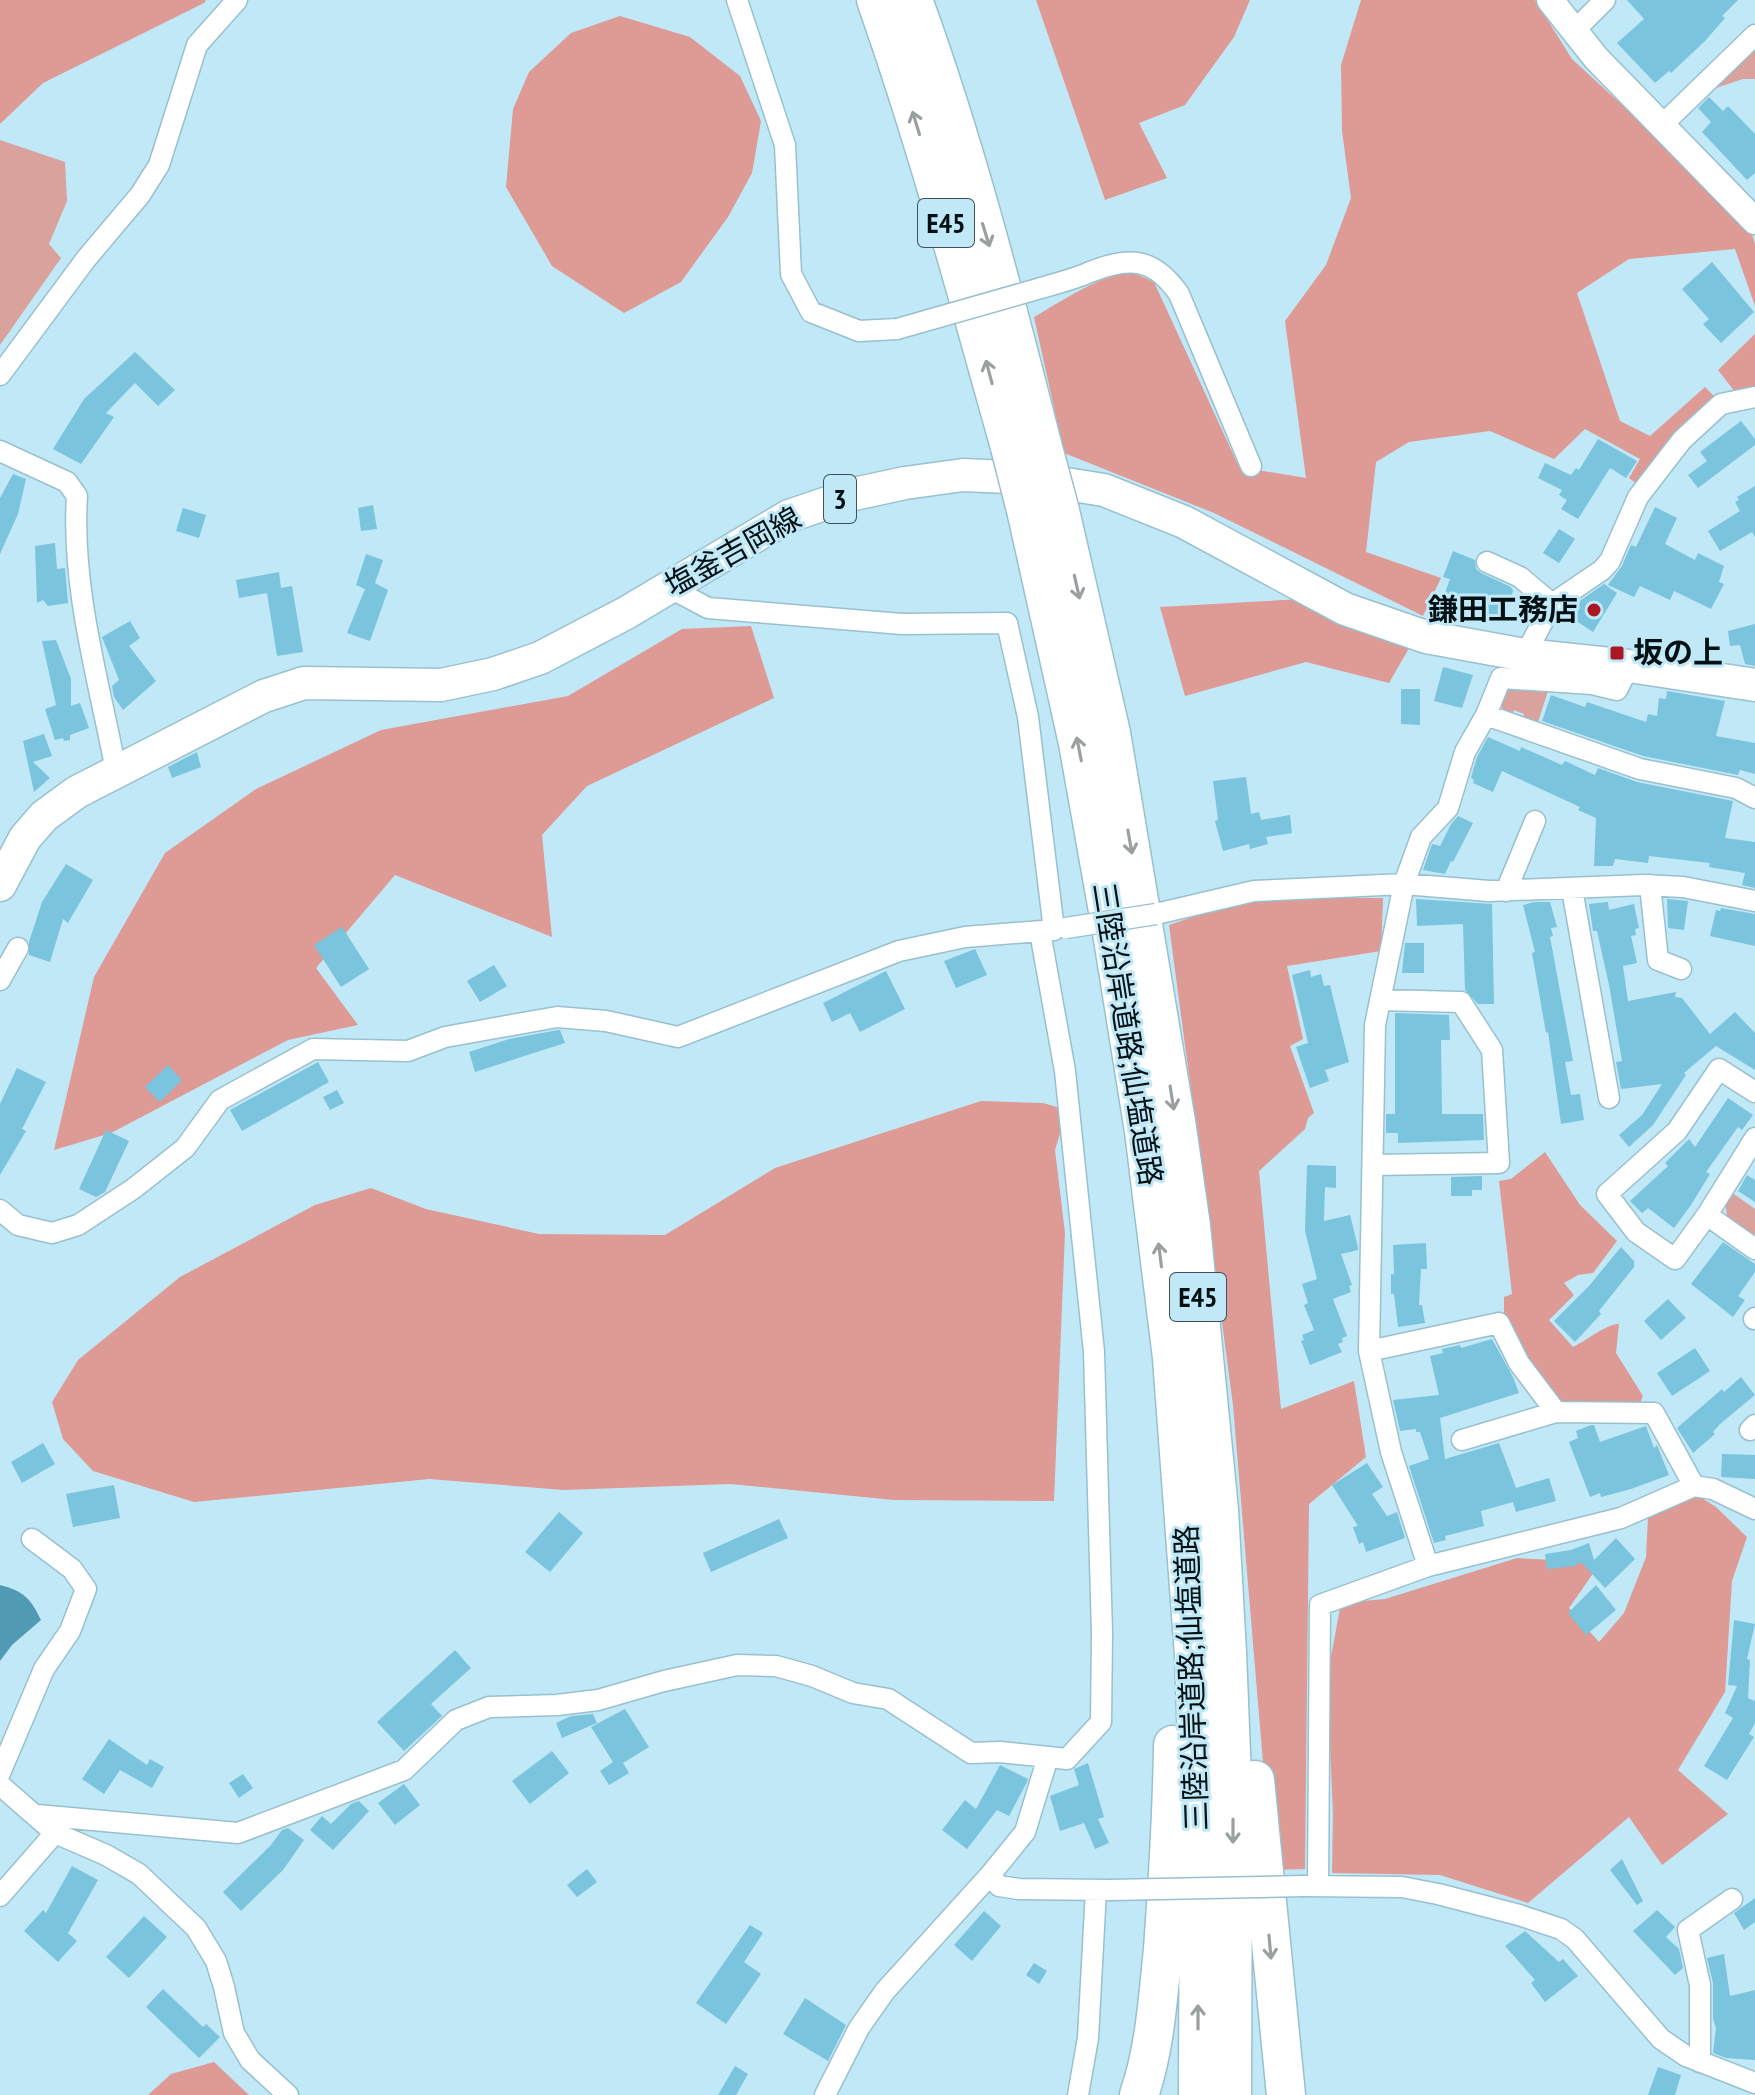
<svg xmlns="http://www.w3.org/2000/svg" width="1755" height="2095" font-family="'PT Sans Narrow','Noto Sans JP',sans-serif">
<style>
.green{fill:#daa29d}
.forest{fill:#de9a94}
.water{fill:#509ab3}
.building{fill:#7ac4dd}
.lines{fill:none;stroke-linecap:round;stroke-linejoin:round}
.minor-casing{stroke:#99c0ce;stroke-width:23}
.tertiary-casing{stroke:#99c0ce;stroke-width:29}
.primary-casing{stroke:#99c0ce;stroke-width:35}
.motorway-casing{stroke:#99c0ce;stroke-width:41}
.minor{stroke:#fff;stroke-width:20}
.tertiary{stroke:#fff;stroke-width:26}
.primary{stroke:#fff;stroke-width:32}
.motorway{stroke:#fff;stroke-width:38}
.minor-bridge-casing{stroke:#99c0ce;stroke-width:23;stroke-linecap:butt}
.motorway-bridge-casing{stroke:#99c0ce;stroke-width:41;stroke-linecap:butt}
.minor-bridge{stroke:#fff;stroke-width:20}
.motorway-bridge{stroke:#fff;stroke-width:38}
.oneway{stroke:#9aa0a1}
.poi-dot{fill:#aa1622;stroke:#c1e8f7;stroke-width:3}
.labels{text-anchor:middle;stroke-width:6;stroke-linejoin:round;paint-order:stroke}
.shield{fill:#c1e8f7;stroke:#3c5259;stroke-width:2}
.shield-label{font-size:28px;font-weight:bold;fill:#031115}
.street-label{font-size:30px;fill:#031115;stroke:#c1e8f7}
.poi-label{font-size:30px;font-weight:bold;fill:#031115;stroke:#c1e8f7;text-anchor:end}
</style>
<rect width="100%" height="100%" fill="#c1e8f7"/>
<path class="green" d="M1755,48v31h-12l-33,11z
M0,140l65,22 2,39 -18,43 12,14 -61,87z
M1512,686l36,5 -11,34 -14,-5 1,-6 -10,-4 -3,7 -12,-12 3,-13z
M1731,1192l24,17v27l-28,-20 -2,-15z"/>
<path class="forest" d="M0,0h206l-2,3 -161,80 -43,41z
M1036,0h214l-16,37 -49,68 -46,18 28,55 -62,22z
M1361,0h174l37,59 99,91 80,81 4,13v62l-20,-57 -106,10 -52,34 43,128 30,15 55,-49 13,13 -81,84 -8,-6 11,-19 -55,-30 -31,30 -64,-28 -81,11 -33,20 -10,90 75,26 -18,38 -209,-103 -150,-60 -30,-136c25,-14 67,-43 95,-44 8,0 17,6 25,9l85,185 67,11 -21,-157 41,-56 25,-67 -9,-67 -1,-66z
M620,16l70,21 50,39 21,45 -9,52 -24,44 -47,65 -57,31 -72,-47 -46,-79 7,-78 16,-37 42,-39z
M1755,334v52l-20,6 -17,-22z
M1303,599l109,44 -23,40 -83,-21 -121,34 -25,-89z
M751,626l23,72 -187,88 -45,49 10,102 -157,-62 -79,93 42,57 -70,15 -177,93 -57,17 40,-173 71,-124 91,-64 125,-59 187,-34 114,-67z
M1249,898h134l-2,53 -94,15 16,73 -13,7 24,67 -6,5 -3,11 -46,42 22,238 73,-28 12,76 -57,47 -4,365 -33,1 -39,-465 -64,-480z
M981,1101l62,2 24,7 -12,40 10,83 -11,268 -160,-1 -164,-16 -166,6 -135,-11 -235,23 -101,-31 -30,-32 -11,-37 26,-42 102,-83 135,-72 56,-17 55,21 113,25 126,1 110,-67z
M1545,1152l35,53 37,36 -24,32 -15,2 -14,8 10,12 -25,25 24,27c13,-6 33,-23 46,-23l-3,29 27,43 -3,7 -79,3 -33,-41 -24,-47v-21l8,-3 -13,-113 12,-2z
M1694,1493l22,14 31,30 -15,44 -7,111 -47,78 50,44 -66,51 -33,-48 -101,86 -88,-28 -108,-2 1,-59 -6,-136 14,-75 44,-4 132,-41 73,4 4,10 -25,36 30,34 25,-29 22,-56 2,-40z
M214,2062l35,33h-101l23,-21z"/>
<path class="water" d="M0,1585c24,6 31,14 41,35l-29,25 -12,16z"/>
<path class="building" d="M1627,0h111l-16,16 3,2 -20,23 -34,32 -2,-2 -14,12 -38,-40 27,-24z
M1709,97l14,14 5,-5 27,28v39l-8,7 -45,-48 9,-10 -13,-14z
M1712,262l42,50 -33,31 -18,-19 6,-5 -27,-30z
M135,352l40,38 -17,16 -23,-23 -29,30 8,4 -33,47 -28,-15 31,-50z
M1741,421l14,18v6l-57,43 -10,-13 19,-14 -7,-9z
M1598,439l39,22 -11,17 -16,-10 -32,51 -17,-10 6,-9 -8,-5 3,-5 -24,-12 7,-15 26,12 5,-7 3,2z
M13,474l13,5 -8,35 -18,40v-56z
M1755,486v51l-3,-5 -32,19 -12,-20 32,-20 -5,-9 4,-2 -2,-3z
M373,505l4,24 -16,2 -3,-23z
M1655,507l22,11 -12,26 30,16 3,-7 26,13 -5,16 5,2 -13,25 -37,-18 -4,9 -30,-14 -6,11 -26,-12 14,-19 9,-21 5,2z
M183,508l23,7 -7,23 -23,-7z
M1559,529l16,10 -16,24 -16,-10z
M55,543l2,26 8,-1 3,35 -20,3 -5,-6 -6,3 -2,-57z
M1453,551l22,9 1,9 5,4 30,14 2,4 -9,28 -27,-9 -2,4 -33,-13 8,-22 -7,-2z
M366,554l17,6 -8,23 13,7 -18,51 -23,-8 18,-44 -9,-4z
M279,572l2,16 11,-2 11,66 -26,4 -10,-63 -28,5 -3,-18z
M1604,584l13,9 -24,39 -23,-15 11,-17z
M130,621l10,17 -11,8 27,35 -33,29 -9,-13 -2,-11 7,-6 -17,-43z
M1755,624v42l-10,-2 -5,-19 -10,1 -2,-15z
M56,640l15,39v27l9,-3 9,25 -19,7v5l-6,1 -1,-3 -8,2 -10,-31 11,-4 -14,-64z
M1443,667l30,8 -11,33 -28,-7z
M1401,689h19v36l-19,-1z
M1667,691l58,10 -9,35 39,7v31l-15,-4 -2,5 -95,-19 -101,-35 9,-26 34,12 2,-5 59,20 2,-8 9,2 2,-18 7,1z
M44,734l8,22 -19,6 17,16 -16,14 -11,-51z
M1488,737l32,14 1,-4 41,18 3,-4 30,14 3,-7 39,14 96,19 -8,37 30,4v46l-13,-3 3,-12 -36,-6 1,-4 -61,-7 -1,7 -33,-4 -2,7h-19l2,-48 -18,-8 2,-3 -78,-36 -9,21 -20,-9 1,-3 -3,-2 6,-21z
M197,752l4,15 -29,11 -4,-11z
M1246,777l5,37 8,-2 2,8 29,-5 2,18 -26,4 2,7 -18,5 -1,-5 -26,7 -8,-30 3,-1 -5,-39z
M1458,816l15,7 -20,39 -2,-1 -6,13 -22,-4 9,-26 8,2 11,-22z
M66,864l27,16 -25,43 -5,-4 -13,43 -21,-7v-13l13,-40z
M1416,899l76,5 2,100h-16l-13,-14 -2,-66 -46,2z
M1667,899l21,2 -4,29 -16,-2z
M1534,902h16l7,25 -6,1 2,8 -3,1 23,124 -8,1 6,33 9,-1 4,26 -23,4 -13,-92 -2,1 -14,-80 3,-1 -12,-47z
M1608,902l1,8 25,-6 5,24 -4,1 1,6 -5,1 6,27 -14,3 5,35 48,-9 -1,5 7,1 28,36 25,-22 20,21v37l-39,-24 -32,27 2,2 -33,50 -24,22 -10,-12 23,-20 20,-31 -41,5 -5,-27 6,-1 -13,-76 -12,-54h-4l-4,-27z
M1721,908l34,6v32l-45,-10 6,-26 4,1z
M342,927l27,42 -28,18 -27,-42z
M1405,943h19v30h-22z
M975,949l12,26 -31,13 -12,-27z
M494,965l13,21 -27,16 -13,-21z
M1310,970l1,7 10,-3 3,12 6,-1 19,77 -24,8 4,11 -19,7 -14,-41 12,-4 -16,-68z
M886,971l19,38 -45,23 -10,-19 -18,9 -9,-19z
M1395,1013l54,2 1,25h-9l1,74h41l1,26 -86,3v-10h-12v-19h9z
M558,1030h2l5,13 -90,29 -6,-20 40,-13z
M318,1062l11,20 -87,49 -12,-21z
M168,1065l14,15 -22,22 -15,-15z
M17,1068l29,14 -24,47 4,2 -26,44v-71z
M337,1090l7,13 -14,7 -7,-13z
M1728,1098l25,17 -11,15 -4,-3 -32,45 4,2 -19,31 -17,23 -26,-20 -6,5 -12,-12 38,-35 -3,-3 24,-24 6,8z
M106,1130l23,11 -24,51 -9,5 -17,-8z
M1307,1165l29,1v22l-11,-1 -1,34 26,-6 8,32v3l-17,4 11,31 -3,1 2,6 -18,7 14,37 -5,2 1,4 -5,2 4,8 -32,13 -9,-24 3,-1 -2,-5 12,-5 -10,-25 4,-2 -6,-19 15,-5 -12,-48z
M1747,1175l8,5v22l-17,-11z
M1482,1176v14h-10v6h-21v-19z
M1723,1242l32,22v8l-17,24 7,4 -12,17 -42,-33z
M1426,1243l1,26h-6l-2,36h3l3,18 -27,4 -4,-33h-3v-20h3l-1,-29z
M1621,1247l13,14v6l-35,44 2,3 -26,28 -21,-21 35,-35z
M1668,1299l18,19 -25,22 -17,-19z
M1492,1339l21,38 6,16 -79,25 5,41 54,-16 17,45 33,-10 7,23 -40,11 -3,-10 -32,9 3,15 -39,10 1,4 -12,3 -25,-77 20,-7 -9,-27h-4v-3l-16,2 -7,-31 46,-5 -9,-39 13,-3 -1,-4 18,-4 1,3z
M1695,1348l15,23 -38,25 -15,-23z
M1741,1377l14,18 -35,29 -7,8 2,2 -22,19 -16,-25 45,-39 2,3z
M1591,1425h3l6,17 46,-16 8,22 3,-3 12,30 -38,14 -30,8 -1,-4 -10,4 -21,-55 9,-4 -2,-7z
M43,1443l12,21 -33,19 -11,-21z
M1722,1454l33,1v24l-34,-2z
M1367,1463l16,24 -11,7 15,22 10,-4 8,26 -39,14 -3,-10 -4,2 -6,-17 5,-1 -26,-41z
M114,1485l6,33 -47,9 -7,-33z
M559,1512l24,21 -33,39 -25,-20z
M779,1519l9,19 -77,34 -8,-19z
M1616,1538l19,21 -30,29 -24,-26 -6,4 -28,3 -2,-15 26,-4 18,-7 5,17z
M1596,1585l20,25 -30,25 -18,-22z
M1734,1620l21,4 -8,35 3,1 -2,38 7,3v22l-6,11 5,3 -27,43 -23,-14 29,-48 -8,-5 12,-27 -9,-1z
M455,1650l16,18 -40,36 11,12 -38,35 -27,-29z
M625,1709l24,38 -26,16 6,10 -20,12 -9,-14 13,-9 -22,-35z
M593,1714l4,9 -35,15 -6,-15 15,-7z
M109,1739l38,26 3,-6 14,8 -12,21 -32,-18 -16,24 -22,-15z
M552,1751l17,22 -39,31 -18,-23z
M1088,1763l16,54 -6,2 11,24 -14,6 -11,-26 -24,8 -10,-35 29,-11 -5,-16z
M1000,1765l28,14 -2,5 -17,32 -12,-6 -30,39 -25,-19 23,-30 11,9z
M243,1774l10,14 -14,10 -10,-15z
M404,1784l16,21 -25,20 -17,-22z
M359,1801l10,10 -36,39 -23,-20 12,-14 9,8 20,-20z
M288,1828l16,12 -21,30 -42,41 -18,-19 48,-47 11,-15z
M1622,1859l21,42 -6,4 -27,-35z
M72,1866l26,14 -30,53 9,8 -19,21 -34,-31 19,-21 3,3z
M587,1869l10,13 -20,15 -10,-12z
M1755,1898v24l-11,8 -10,-17z
M1657,1910l18,17 -9,10 13,12 4,19 -8,7 -42,-44z
M984,1911l17,15 -29,35 -18,-16z
M144,1916l23,21 -38,41 -23,-21z
M750,1925l13,8 -19,29 17,12 -35,50 -30,-21z
M1525,1931l34,31 4,-3 15,17 -33,26 -14,-19 4,-3 -30,-34z
M1724,1954l6,42 25,-6v70l-29,-2 -13,-5 3,-25 -3,-9v-36l-6,-25z
M1034,1963l13,8 -8,13 -13,-9z
M163,1989l40,38 3,-3 14,13 -21,21 -53,-51z
M805,1998l41,27 -18,36 -45,-27z
M735,2066l13,8 -12,21h-18z
M1658,2067l23,8 -6,20h-27z"/>
<g class="lines">
<defs>
<path id="minor" d="M737,0l48,145 6,129 20,38 48,19 38,-2
M1574,31l31,-31
M1662,125l93,-90
M1041,288c16,-5 34,-9 49,-16 40,-16 64,-14 89,22l72,172
M0,375l86,-116 54,-64 19,-30 38,-120 40,-45
M0,451l67,31 10,14c-6,92 22,185 39,275
M1487,562l33,15 32,27
M670,588l38,20 194,16 105,-1 21,94 26,213
M1525,655l27,-51 50,-34 8,-9 28,-64 44,-57 39,-36 34,-7
M1486,715l15,-37 91,6 25,6 12,-24
M1650,885l8,75 23,9
M1572,889l37,209
M1506,891l29,-70
M1156,914l98,-23 150,-7 85,7 154,-6 40,2 72,14
M0,980l18,-32
M1755,1092l-36,-23 -42,62 -70,63 29,38 39,27 32,-44 48,-77
M1373,1165l126,-2 -7,-113 -31,-48 -81,-2
M0,1210l18,15 34,8 26,-8 55,-36 52,-41 35,-48 93,-51 95,2 37,-14 112,-20 49,4 72,16 221,-86 66,-14 89,-7
M1707,1215l48,34
M1754,1319l1,-1
M1369,1351l130,-28 20,40 37,49
M1750,1430l5,-5
M1694,1486l19,3 42,20
M1428,1566l-37,-114 -22,-101 6,-326 29,-141 17,-47 27,-29 17,-56 21,-37 154,54 96,19 19,10
M0,1773l44,-104 26,-38 16,-42 -14,-20 -40,-30
M0,1785l55,48 51,22 33,19 57,54 20,33 8,26 10,46 16,27 38,35
M37,1815l201,18 166,-63 52,-50 33,-13 68,-2 41,-5 66,-19 73,-16 39,1 36,10 41,17 35,6 83,54 29,-1 67,7 34,-37 1,-89 -8,-281 -29,-281 -25,-139
M990,1875l35,-43 23,-75
M1318,1885l2,-280 108,-39 193,-48 73,-32 -40,-73 -98,-1 -94,28
M1304,1886l98,1 36,7 81,21 42,14 14,10 86,100 25,17 69,27
M0,1896l55,-63
M1700,2062v-77l-12,-55 44,-31
M825,2095l34,-67 26,-37 105,-116 9,11 20,3 91,1
M1078,2095l10,-57 8,-148"/>
<path id="tertiary" d="M1550,0l46,58 159,163"/>
<path id="primary" d="M0,885l25,-47 19,-22 33,-24 187,-96 40,-13 137,2 52,-11 47,-16 86,-45 163,-97 65,-22 51,-11 58,-8 65,3 76,12 80,32 161,87 81,28 99,18 104,11 126,19"/>
<path id="motorway" d="M876,0c52,147 92,298 134,447
M913,0c53,145 91,295 129,444
M1060,511l51,222 66,395 14,98 28,284 8,142 6,151 -1,292
M1027,514l51,229 35,196 31,192 28,227 22,297 5,150 -1,290
M1255,1780l31,315
M1139,2095c16,-46 19,-98 24,-146 5,-69 9,-136 10,-204"/>
</defs>
<use href="#minor" class="minor-casing"/>
<use href="#tertiary" class="tertiary-casing"/>
<use href="#primary" class="primary-casing"/>
<use href="#motorway" class="motorway-casing"/>
<use href="#minor" class="minor"/>
<use href="#tertiary" class="tertiary"/>
<use href="#primary" class="primary"/>
<use href="#motorway" class="motorway"/>
<defs>
<path id="minor-bridge" d="M897,329l144,-41
M1066,928l90,-14
M1110,1890l194,-4"/>
<path id="motorway-bridge" d="M1042,444l18,67
M1010,447l17,67"/>
</defs>
<use href="#minor-bridge" class="minor-bridge-casing"/>
<use href="#motorway-bridge" class="motorway-bridge-casing"/>
<use href="#minor-bridge" class="minor-bridge"/>
<use href="#motorway-bridge" class="motorway-bridge"/>
</g>
<defs><path id="oneway-shaft" d="M-6 0H5M1.5-3L5.5 0L1.5 3" fill="none" stroke-width="1.6" stroke-linecap="round" stroke-linejoin="round" transform="scale(2)"/></defs>
<g class="oneway">
<use href="#oneway-shaft" transform="translate(916 123) rotate(-107)"/>
<use href="#oneway-shaft" transform="translate(986 235) rotate(73)"/>
<use href="#oneway-shaft" transform="translate(989 372) rotate(-105)"/>
<use href="#oneway-shaft" transform="translate(1077 587) rotate(77)"/>
<use href="#oneway-shaft" transform="translate(1079 749) rotate(-101)"/>
<use href="#oneway-shaft" transform="translate(1130 842) rotate(80)"/>
<use href="#oneway-shaft" transform="translate(1172 1098) rotate(81)"/>
<use href="#oneway-shaft" transform="translate(1160 1255) rotate(-97)"/>
<use href="#oneway-shaft" transform="translate(1233 1831) rotate(90)"/>
<use href="#oneway-shaft" transform="translate(1270 1947) rotate(85)"/>
<use href="#oneway-shaft" transform="translate(1198 2017) rotate(-90)"/>
</g>
<g class="poi-dot">
<circle cx="1594" cy="610" r="8"/>
<rect x="1609" y="645" width="16" height="16" rx="4"/>
</g>
<g class="labels">
<g class="shield">
<rect x="918" y="199" width="56" height="48" rx="6"/>
<rect x="824" y="475" width="32" height="48" rx="6"/>
<rect x="1170" y="1273" width="56" height="48" rx="6"/>
</g>
<g class="shield-label">
<text x="946" y="233">E45</text>
<text x="840" y="509">3</text>
<text x="1198" y="1307">E45</text>
</g>
<g class="street-label">
<text transform="translate(733 552) rotate(-29)" y="10">塩釜吉岡線</text>
<text transform="translate(1127 1034) rotate(81)" y="10">三陸沿岸道路;仙塩道路</text>
<text transform="translate(1192 1678) rotate(-92)" y="10">三陸沿岸道路;仙塩道路</text>
</g>
<g class="poi-label">
<text x="1578" y="620">鎌田工務店</text>
<text x="1633" y="663" text-anchor="start">坂の上</text>
</g>
</g>
</svg>
